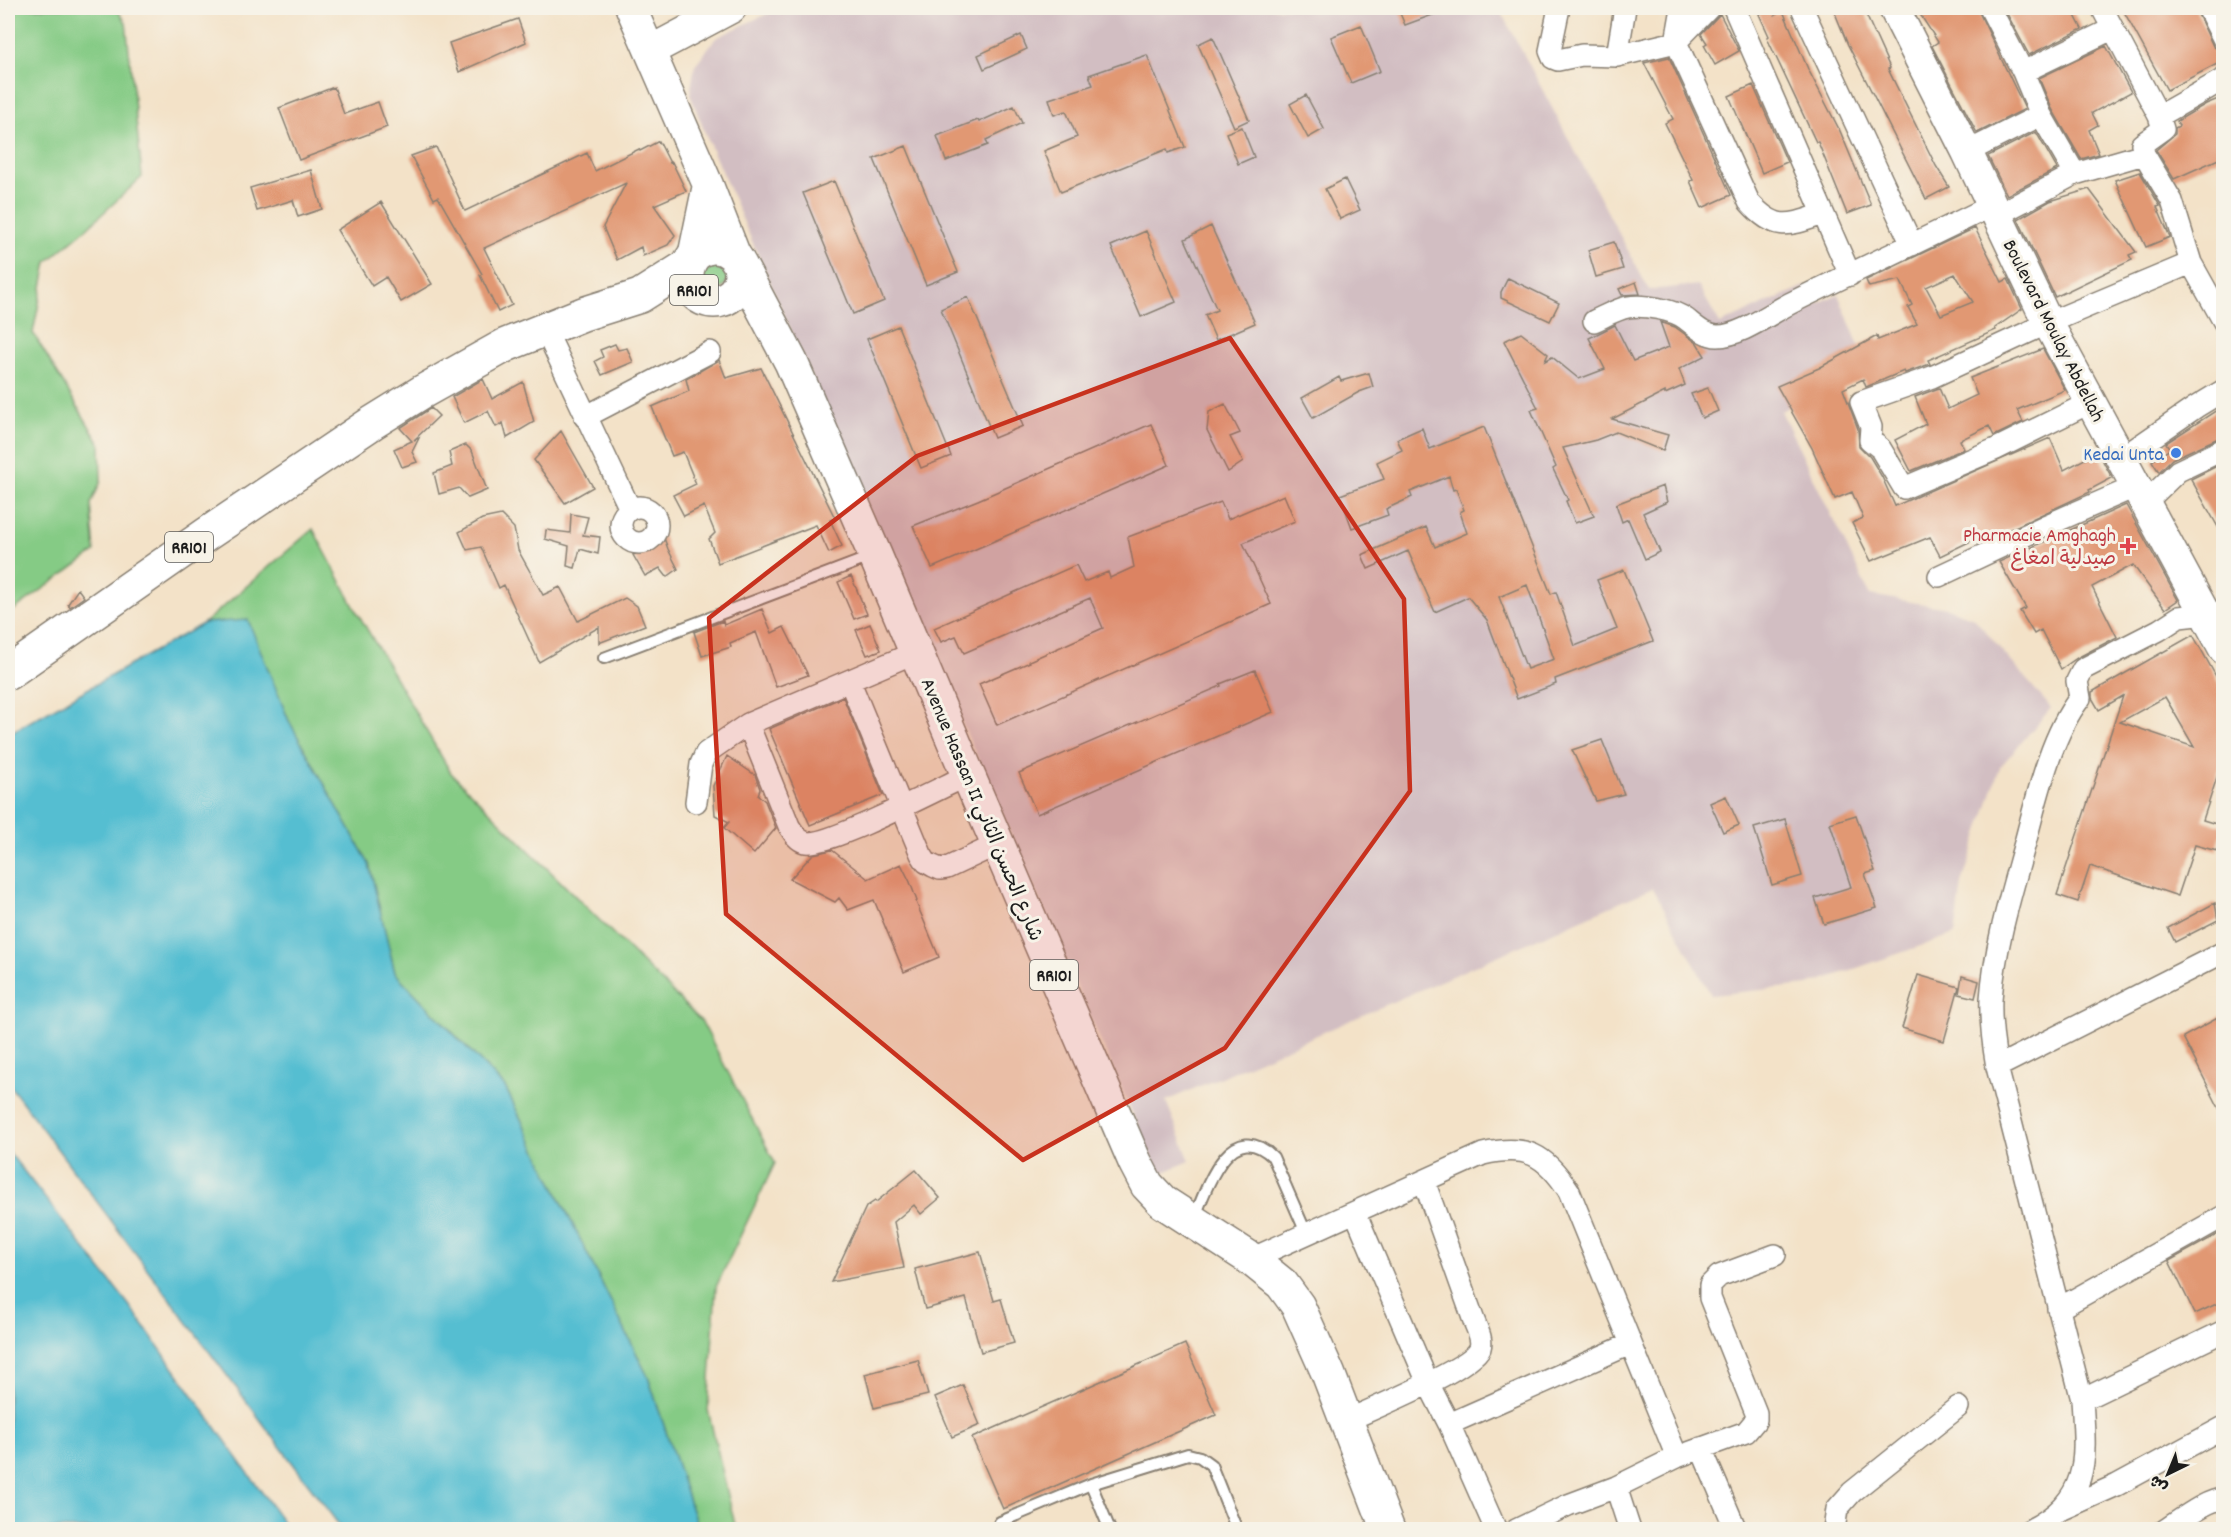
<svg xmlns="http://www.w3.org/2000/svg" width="2231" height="1537" font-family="Dekko,'Playpen Sans Arabic',sans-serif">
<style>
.industrial{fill:#d2bec2}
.green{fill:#85cb85;stroke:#507450;stroke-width:1.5}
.water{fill:#55bed1;stroke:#386d76;stroke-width:1.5}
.building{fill:#e19873;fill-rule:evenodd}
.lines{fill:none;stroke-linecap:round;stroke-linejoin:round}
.lane-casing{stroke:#887f72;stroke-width:14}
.street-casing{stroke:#887f72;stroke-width:24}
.secondary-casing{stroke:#887f72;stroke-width:33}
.primary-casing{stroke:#887f72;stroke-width:36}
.lane{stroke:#fff;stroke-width:10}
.street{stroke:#fff;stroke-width:21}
.secondary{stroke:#fff;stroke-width:30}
.primary{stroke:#fff;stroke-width:33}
.marked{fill:#c8321e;fill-opacity:0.2;stroke:#c8321e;stroke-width:4.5;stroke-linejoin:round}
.shop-dot{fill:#3f7fe0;stroke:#f7f3e8;stroke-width:2}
.health-dot{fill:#e0444e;stroke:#f7f3e8;stroke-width:2}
.labels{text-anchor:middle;stroke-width:6;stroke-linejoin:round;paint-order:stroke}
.shield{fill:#f7f3e8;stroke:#5e5c59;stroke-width:1.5}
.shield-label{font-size:18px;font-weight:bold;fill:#1c1c1c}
.street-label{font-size:20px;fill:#1c1c1c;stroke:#f7f3e8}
.shop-label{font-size:20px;fill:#366cbe;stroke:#f7f3e8;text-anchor:end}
.health-label{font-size:20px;fill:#be3a42;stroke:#f7f3e8;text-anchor:end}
</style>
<rect width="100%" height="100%" fill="#f7f3e8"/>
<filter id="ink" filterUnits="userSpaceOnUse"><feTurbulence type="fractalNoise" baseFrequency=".0167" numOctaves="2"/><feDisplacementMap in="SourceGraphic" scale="12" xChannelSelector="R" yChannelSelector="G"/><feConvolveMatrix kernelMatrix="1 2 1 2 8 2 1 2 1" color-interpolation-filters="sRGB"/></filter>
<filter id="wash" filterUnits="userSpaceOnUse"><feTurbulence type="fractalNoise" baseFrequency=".008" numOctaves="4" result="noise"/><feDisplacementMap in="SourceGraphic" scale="24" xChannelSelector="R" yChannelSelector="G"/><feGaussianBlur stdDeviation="1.35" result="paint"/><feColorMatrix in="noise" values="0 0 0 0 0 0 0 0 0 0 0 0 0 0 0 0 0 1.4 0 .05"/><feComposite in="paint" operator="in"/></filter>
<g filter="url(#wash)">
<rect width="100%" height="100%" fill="#f3e2c8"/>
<path class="industrial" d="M779,8h720l150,282 49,-5 22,39 85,-38 9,19 24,-11 28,69 -85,48 89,184 77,13 27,10 77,90 -51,59 -38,116 -7,51 -147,51 -97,10 -58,-107 -487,213 24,60 -31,13 -452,-1036 -17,-44 5,-29 21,-27z"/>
<path class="green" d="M8,8h108l10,14 16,155 -56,52 -39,33 -14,71 67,111 1,37 -10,23 4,48 -87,62z
M698 276a15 15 0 1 1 30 0a15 15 0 1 1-30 0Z
M313,529l44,83 94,161 251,249 73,141 -59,124 -8,123 28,119h-38l-50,-152 -143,-290 -110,-114 -26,-109 -80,-143 -41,-100 -44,2z"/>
<path class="water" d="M248,620l41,101 80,143 26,109 110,114 143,290 50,152h-356l-334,-446v-349l196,-111z
M8,1151l121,154 159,224h-280z"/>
<g id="blocks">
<path class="building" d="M1410,8h38l1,1 -44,16 -6,-14z
M1772,8l3,7 8,-4 25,58 32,62 31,74 -24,9 -29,-72h-2l-49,-104 2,-2 -10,-22z
M1833,8h30l27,60 -2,1 48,97 13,21 -23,12 -78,-154z
M1916,8h61l48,101 -48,24 -45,-87 6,-4z
M2004,8h42l3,6 14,-6h8l11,21 -53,26z
M2122,8h73l18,38 8,6 2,9 -56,29z
M1720,14l19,37 -24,14 -11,-20 3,-2 -6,-9z
M518,19l8,23 -67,30 -10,-29z
M1361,25l19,46 -29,12 -20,-46z
M1021,35l6,14 -43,20 -6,-14z
M1213,37l36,83 -15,7 -36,-83z
M2106,46l25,46 -39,21 6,12 -9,5 10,24 -18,5 -29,-50 -13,-31z
M1147,55l38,92 -17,6 -1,-4 -106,43 -17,-41 33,-14 -11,-26 -12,4 -5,-16 44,-14 -4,-10z
M1669,57l62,138 -29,13 -12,-27 3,-1 -28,-57 8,-4 -29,-56z
M1753,85l34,77 -25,11 -33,-77z
M334,87l10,27 34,-12 9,25 -88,33 -20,-52z
M1306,95l18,34 -16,9 -18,-34z
M2223,97v60l-49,22 -18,-29 19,-16v-6l4,-2 -2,-5 29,-17z
M1014,106l8,17 -36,17 2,5 -42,16 -9,-25 41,-16 1,2z
M1242,127l12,30 -16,7 -12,-31z
M2036,132l21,37 -50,26 -19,-39z
M659,141l11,22 2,-1 14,29 -32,14 21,30 -7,10 -25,11 -2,-9 -24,13 -14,-33 23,-44 -142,65 28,57 -14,7 -18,-37 2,-1 -44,-77 -4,2 -23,-43 25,-9 29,64 122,-58 8,18 44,-22 1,2z
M906,146l52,126 -32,13 -52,-126z
M311,170l11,39 -24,8 -5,-17 -36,11 -7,-23z
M2140,172l20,34 -3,1 13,30 -24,10 -31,-67z
M1345,179l15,31 -20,9 -15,-30z
M834,181l50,120 -31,13 -50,-121z
M2089,189l47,63 -7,3 3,5 -77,37 -37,-78 32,-18z
M381,202l51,82 -31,18 -15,-25 -14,9 -35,-56z
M1211,226l44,97 -39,17 -11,-25 12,-5 -32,-71z
M1975,228l27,54 6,-3 14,30 -27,19 1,2 -68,30 2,4 -3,1 -22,8 -1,-2 -38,16 -3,-8 -20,10 15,40 1,17 11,11 12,20 13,29 155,-68 14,32 34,-18 14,26 -23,12 1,2 -112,52 -3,-5 -35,17 -10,-19 -59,24 -19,-38 11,-5 -11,-26 -17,7 -23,-51 -35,-62 42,-18 58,-32 1,4 39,-16 -9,-17 4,-2 -12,-25 -31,7 -3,-7zM1955,274l18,28 -32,13 -15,-28z
M1146,231l30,71 -35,15 -30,-71z
M1614,242l9,27 -27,8 -8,-27z
M1508,278l51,25 -9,18 -49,-23v-6z
M1636,282l4,12 -18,1 -3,-6z
M968,297l55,129 -29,12 -53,-129z
M1660,322l15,5 22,16 8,13 -26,13 6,16 -20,9v-2l-53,27 56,16 -5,16 -47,-19 -20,8 -33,8 31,68 -19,7 -9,-22 2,-1 -15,-31 3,-2 -25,-57 7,-2 -34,-67 17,-8 27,21 -3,7 7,-4 27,22 26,-10 -16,-31 26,-13 18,36 36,-14z
M898,326l53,130 -30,12 -54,-129z
M615,344l3,6 9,-2 6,14 -31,13 -7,-14 8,-4 -3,-7z
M2043,349l22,41 -48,20 6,12 -29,14 -5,-10 -29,14 4,9 -53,22 -16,-31 31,-16 -11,-27 24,-9 9,21 29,-14 -7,-17z
M719,360l7,18 35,-10 74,150 -5,2 12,26 -13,7 -13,-28 -98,38 -9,-24 6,-6 -11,-27 -20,10 -11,-21 23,-11 -13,-32 -11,4 -20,-49 37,-16 -3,-12z
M1369,373l4,14 -14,5 -46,26 -11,-20 37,-21 2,4z
M483,379l9,20 31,-17 11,40 -27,16 -4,-15 -7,4 -8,-16 -24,12 -12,-26z
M1708,388l10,23 -16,7 -11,-24z
M1225,404l15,29 -10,4 13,25 -15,10 -21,-42 2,-18z
M431,408l8,8 -25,24 5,-2 -7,14 5,10 -15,5 -8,-18 18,-8 -12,-13z
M2220,408l3,6v22l-51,23 -13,13 -7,-11 18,-12 -4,-6z
M1151,424l18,41 -237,103 -19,-42 65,-26z
M1484,427l67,167 5,-2 19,54 42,-17 -20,-49 27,-10 29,71 -98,38 1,5 -39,15 -30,-79 -19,-23 -33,15 -27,-61 -40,18 -6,-14 64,-28 9,20 32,-14 -7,-21 4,-2 -8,-21 -3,1 -4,-14 -39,16 2,5 -26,12 2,6 -36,13 -12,-33 44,-16 -7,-17 25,-12 -5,-11 25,-11 8,21zM1527,585l27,74 -27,10 -28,-72z
M561,431l32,56 -28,16 -31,-43z
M466,445l6,6 15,39 -19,8 -9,-10 -20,6 -5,-21 18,-7 -3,-14z
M2223,463v73l-32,-57z
M1663,486l4,16 -24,11 17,39 -15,7 -17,-40 -6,3 -6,-18z
M1284,495l11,26 -52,22 28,61 -274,121 -18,-41 51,-22 -1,-1 74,-33 -13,-30 -126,55 -8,-17 -15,6 -7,-14 142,-63 8,17 24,-10 2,6 24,-11 -6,-30 93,-35 7,17z
M2126,505l52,95 -13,9 -32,-44 -41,22 25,50 -40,21 -16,11 -20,-39 -7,4 -14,-23 6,-3 -27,-46z
M571,514l17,3 -5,18 17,2 -2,17 -18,-5 -5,19 -8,-2 2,-20 -24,-7 1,-9 24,3z
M501,515l13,13 4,22 25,45 17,-8 18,34 47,-23 12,8 8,19 -46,18v-16l-60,35 -35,-77 -5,3 -18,-41 -14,3 -8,-18 23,-13z
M663,535l5,14 10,20 -11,8 -7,-9 -15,8 -12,-21 16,-6 2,-7z
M851,576l16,38 -13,5 -16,-37z
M78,589l6,8 -14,10 -2,-3z
M762,609l10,24 12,-6 24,48 -32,12 -20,-55 -26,11 1,4 -29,9 -8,-24 29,-11 1,4z
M870,624l11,26 -14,5 -11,-25z
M2193,635l30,54v70l-20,61 20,6 -6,25 -22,-6 -17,51 -88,-30 -12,36 -21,-7 66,-199 -24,14 -7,-12v-6zM2165,697l10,17 19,33 -74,-25z
M1255,670l18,42 -236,102 -18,-41 202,-87 -1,-2z
M843,697l40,98 -73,30 -41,-96z
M1602,740l22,54 -28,7 -24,-51z
M727,756l28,19 5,14 -2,6 7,6 11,27 -22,26 -30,-26 5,-6 -14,-7 -2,-29z
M1726,796l13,29 -16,7 -13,-29z
M1856,815l19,56 -10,3 12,34 -53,16 -9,-26 36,-11 -21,-64z
M1785,819l17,57 -30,9 -18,-57z
M832,850l36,29 33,-15 9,18 7,19 -1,1 23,55 -35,15 -30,-72 -26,10 -9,-12 -4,4 -45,-23 23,-25z
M2215,903l3,17 -43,22 -7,-14z
M1918,975l41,12 -15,54 -42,-13z
M1962,976l17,5 -4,17 -16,-4z
M2223,1015v101l-40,-79z
M916,1170l24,28 -19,16 -7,-9 -20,17 10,46 -73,14 35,-75 9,-6 1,1z
M2220,1233l3,6v62l-28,13 -26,-53z
M980,1252l14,49 7,-2 13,44 -33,9 -15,-54 -41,11 -10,-40z
M1185,1344l31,71 -213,94 -31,-71z
M918,1360l10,35 -54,13 -9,-34z
M963,1385l17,40 -28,12 -17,-40z"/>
</g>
</g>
<g filter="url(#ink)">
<use href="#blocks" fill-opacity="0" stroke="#887f72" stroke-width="1.5"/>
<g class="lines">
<defs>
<path id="lane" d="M604,658l269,-102
M1194,1219c12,-30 36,-104 79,-62l34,78
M1091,1484l19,46
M996,1530l4,-8 91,-38 97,-30 12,3 11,8 26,65"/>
<path id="street" d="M1559,8l-9,43 3,7 5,2 24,-5 35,1 59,-14 33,-34
M1682,8l-6,34 73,160c27,30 39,24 74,12
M1734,8l116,267
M1802,8l110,237
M1990,8l33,64 18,43 34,59
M2102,8l57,108
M2208,8l16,32
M1617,56l8,-48
M2023,72l89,-43
M1967,152l74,-37
M2144,154l28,47 19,62 33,59
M1997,215l78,-41 69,-20 -2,-10 21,-15 -4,-13 65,-37
M1594,321c11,-5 23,-12 34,-14 15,-3 46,3 58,12 9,7 19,17 32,17 23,0 54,-24 75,-34 66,-33 132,-63 198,-96
M545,329l85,180
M2091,402l-95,47 -92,39 -24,-40 -10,-8 1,-13 -10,-25 71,-25 116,-54 143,-60
M585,417l125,-65
M2122,458l74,-51 28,-17
M2145,503l33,-32 46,-22
M621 525a18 18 0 1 1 36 0a18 18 0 1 1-36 0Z
M1939,576l106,-50 92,-40
M916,652l-168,72 41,102c4,6 8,14 16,16 21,6 137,-55 163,-67
M850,682l71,172 5,8 7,4 7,3 7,-1 51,-24
M696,802l5,-38 5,-11 42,-29
M1997,1067c-4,-23 -7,-44 -6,-68 4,-54 20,-105 34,-156 12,-46 26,-108 55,-145l-3,-17 6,-12 76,-39 20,-13 45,-5
M1355,1212l73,171 21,41 47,106
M1251,1259l232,-105c43,-10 62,0 86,37l108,266
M2058,1309l166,-93
M2082,1400l142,-69
M1346,1421c24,-11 126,-53 134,-73 3,-9 -3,-19 -6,-27l-50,-140
M1449,1424l181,-80
M1701,1448l35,82
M1616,1487l14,43
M2063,1509l54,-24 107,-58
M1516,1530l52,-25 48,-18 61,-30 69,-25 10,-12v-7l-46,-115v-13l9,-9 56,-21
M1834,1530l3,-21 15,-17 106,-85
M2030,1530c61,-31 56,-71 52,-130l-85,-333 227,-115
M2165,1530c14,-9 44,-32 59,-31"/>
<path id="secondary" d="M631,8l77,177 28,72
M1894,8l73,144 81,171 176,326
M650,51l81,-43
M693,257l15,-72"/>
<path id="primary" d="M687 274a27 27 0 1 1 54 0a27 27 0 1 1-54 0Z
M740,265l51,97 84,193 93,220 167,387 12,23 16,17 88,57 31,25 16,22 30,67 60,157
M8,673l199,-139 165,-111 50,-31 84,-47 77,-31 57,-18 49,-31"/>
</defs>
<use href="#lane" class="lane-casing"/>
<use href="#street" class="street-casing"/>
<use href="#secondary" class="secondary-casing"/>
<use href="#primary" class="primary-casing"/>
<use href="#lane" class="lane"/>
<use href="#street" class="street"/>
<use href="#secondary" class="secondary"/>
<use href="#primary" class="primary"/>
</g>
</g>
<path class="marked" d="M1230,338l174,261 6,192 -185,257 -202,112 -297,-246 -17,-296 208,-162z"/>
<circle class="shop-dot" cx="2176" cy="453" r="6"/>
<path class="health-dot" d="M2125 537h6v6h6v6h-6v6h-6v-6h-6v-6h6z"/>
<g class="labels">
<g class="shield">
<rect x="670" y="275" width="48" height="30" rx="4.5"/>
<rect x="165" y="532" width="48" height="30" rx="4.5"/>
<rect x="1030" y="960" width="48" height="30" rx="4.5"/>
</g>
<g class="shield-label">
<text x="694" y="296">RR101</text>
<text x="189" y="553">RR101</text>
<text x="1054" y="981">RR101</text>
</g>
<g class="street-label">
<text transform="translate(2055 330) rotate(63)" y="7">Boulevard Moulay Abdellah</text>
<text transform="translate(983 809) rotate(67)" y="7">Avenue Hassan II شارع الحسن الثاني</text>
</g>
<g class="shop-label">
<text x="2164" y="460">Kedai Unta</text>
</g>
<g class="health-label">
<text x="2116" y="541">Pharmacie Amghagh<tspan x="2116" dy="23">صيدلية امغاغ</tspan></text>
</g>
</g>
<rect width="2231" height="1537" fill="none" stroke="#f7f3e8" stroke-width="30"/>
<g transform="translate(2168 1474) rotate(223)" stroke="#f7f3e8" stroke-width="4.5" paint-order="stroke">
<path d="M0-4.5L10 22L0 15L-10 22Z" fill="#1c1c1c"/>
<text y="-9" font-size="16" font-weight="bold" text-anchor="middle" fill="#1c1c1c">ش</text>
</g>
</svg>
